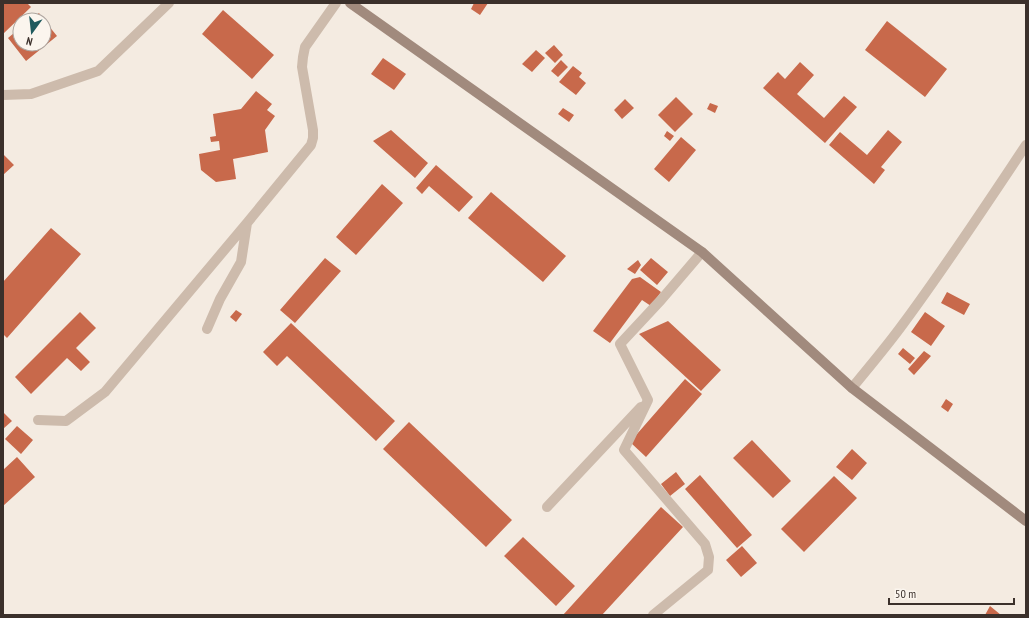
<svg xmlns="http://www.w3.org/2000/svg" width="1029" height="618" font-family="'PT Sans Narrow',sans-serif">
<style>
.building{fill:#c8694b}
.lines{fill:none;stroke-linecap:round;stroke-linejoin:round}
.street{stroke:#cdbbac;stroke-width:10}
.secondary{stroke:#a18a7d;stroke-width:10}
</style>
<rect width="100%" height="100%" fill="#f4ebe1"/>
<path class="building" d="M3,3h24l4,4 -28,27z
M474,3h14l-8,12 -9,-6z
M223,10l51,45 -22,24 -50,-45z
M39,13l5,7h-14z
M44,20l13,16 -31,25 -18,-23 12,-10v16h24z
M887,21l60,48 -22,28 -60,-47z
M554,45l9,10 -8,8 -10,-10z
M536,50l9,8 -13,14 -10,-8z
M383,58l23,16 -12,16 -23,-16z
M561,60l7,7 -10,10 -7,-6z
M800,62l14,13 -17,19 27,24 20,-22 13,11 -32,36 -62,-55 15,-16 7,7z
M573,66l9,7 -3,4 7,6 -10,12 -17,-13z
M256,91l16,13 -5,6 8,6 -10,14 3,22 -35,7 3,20 -20,3 -15,-12 -2,-16 21,-4 -1,-9 -8,1 -1,-5 6,-1 -3,-22 28,-5z
M676,97l17,17 -18,18 -17,-17z
M625,99l9,9 -12,11 -8,-9z
M710,103l8,3 -3,7 -8,-4z
M563,108l11,7 -5,7 -11,-8z
M391,130l37,33 -13,15 -42,-37z
M888,130l14,12 -21,25 4,3 -11,14 -45,-39 11,-13 27,23z
M667,131l7,5 -4,5 -6,-5z
M681,137l15,13 -27,32 -15,-13z
M3,154l11,11 -11,10z
M436,165l37,32 -14,15 -30,-26 -7,8 -6,-6z
M382,184l21,19 -47,52 -20,-18z
M491,192l75,64 -23,26 -75,-64z
M51,228l30,26 -74,84 -4,-4v-52z
M325,258l16,13 -46,52 -15,-13z
M651,258l17,14 -11,13 -17,-15z
M638,260l3,5 -6,9 -8,-5z
M640,277l21,15 -10,14 -9,-6 -32,43 -17,-12 39,-52z
M947,292l23,12 -6,11 -23,-12z
M236,310l6,4 -6,8 -6,-5z
M80,312l16,16 -20,20 14,14 -9,9 -14,-13 -36,36 -16,-17z
M925,312l20,14 -14,20 -20,-14z
M668,321l53,49 -20,21 -62,-57z
M291,323l104,98 -19,20 -89,-85 -10,10 -14,-14z
M903,348l12,10 -5,6 -12,-10z
M924,351l7,5 -17,19 -6,-6z
M685,379l17,15 -56,63 -16,-15z
M946,399l7,5 -5,8 -7,-5z
M3,412l9,9 -9,8z
M409,422l103,98 -26,27 -103,-98z
M17,426l16,14 -12,14 -16,-15z
M752,440l39,41 -18,17 -40,-40z
M852,449l15,14 -15,17 -16,-13z
M17,457l18,20 -32,29v-36z
M676,472l9,12 -15,12 -9,-12z
M700,475l52,60 -15,13 -52,-59z
M834,476l23,22 -53,54 -23,-23z
M661,507l22,20 -81,88h-39z
M523,537l52,49 -19,20 -52,-50z
M742,546l15,17 -16,14 -15,-17z
M990,606l11,9h-16z"/>
<g class="lines">
<path class="street" d="M3,95l28,-1 67,-23 71,-68
M207,329l13,-30 21,-37 6,-39
M852,388c17,-21 35,-42 51,-64 43,-58 83,-119 123,-179
M38,420l28,1 39,-29 142,-169 64,-78 2,-7v-8l-11,-63 1,-10 2,-10 31,-44
M547,507l94,-100
M653,615l55,-45 1,-13 -4,-13 -81,-94 24,-50 -28,-56 41,-44 41,-48"/>
<path class="secondary" d="M350,3l352,249 150,136 174,133"/>
</g>
<rect width="1029" height="618" fill="none" stroke="#3b302b" stroke-width="8"/>
<g transform="translate(32 32) rotate(195)"><circle r="19" fill="#fbf5ee" stroke="#aea6a0"/>
<path d="M0-3L7 15L0 10L-7 15Z" fill="#1f5a5e"/>
<text y="-6" font-size="11" font-weight="bold" text-anchor="middle" fill="#3b302b">N</text>
</g>
<path d="M889 598v6h125v-6" fill="none" stroke="#3b302b" stroke-width="2"/>
<text x="895" y="598" font-size="12" fill="#3b302b" stroke="#fbf5ee" stroke-width="3" paint-order="stroke">50 m</text>
</svg>
